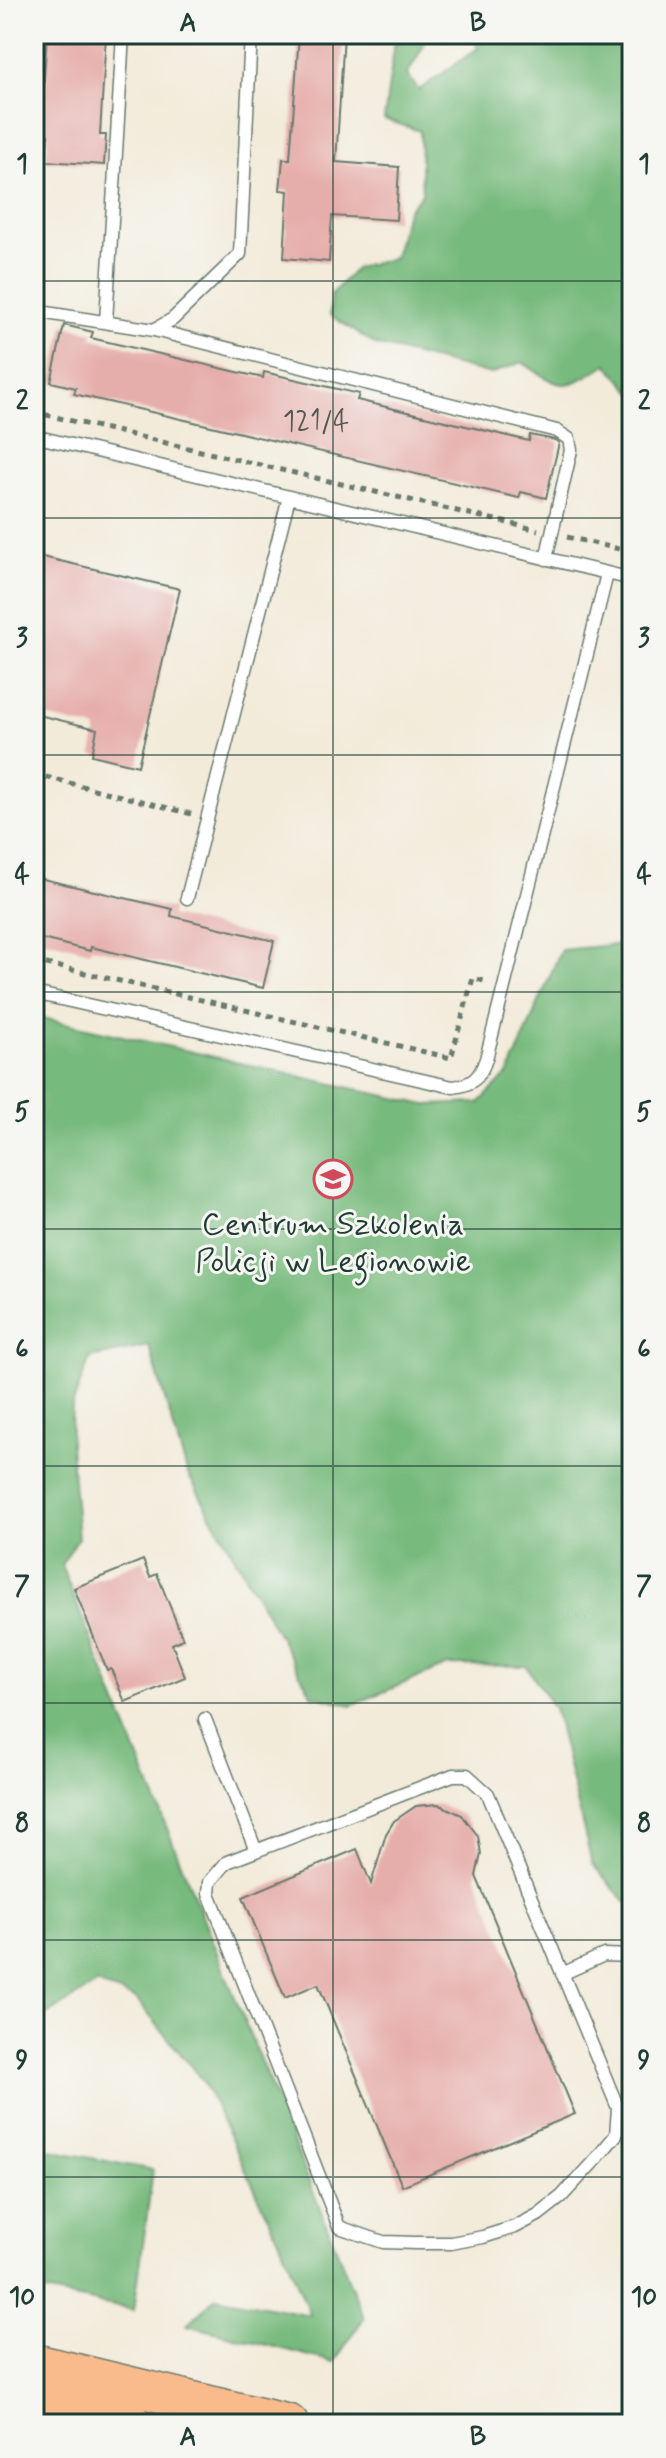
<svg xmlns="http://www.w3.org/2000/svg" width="666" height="2458" font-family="Mynerve,sans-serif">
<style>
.forest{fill:#77ba7d;stroke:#4b7c58;stroke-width:2}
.building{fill:#e6aeab}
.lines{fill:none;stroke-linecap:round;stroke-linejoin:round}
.service-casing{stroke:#697a6e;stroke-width:15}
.primary-casing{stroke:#697a6e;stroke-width:41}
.path{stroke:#697a6e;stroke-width:5;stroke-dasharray:6 6;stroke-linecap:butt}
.service{stroke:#fff;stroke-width:12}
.primary{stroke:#fabb8c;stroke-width:38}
.grid{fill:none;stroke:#1f3d34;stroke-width:2;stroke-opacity:0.55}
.labels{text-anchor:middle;stroke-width:6;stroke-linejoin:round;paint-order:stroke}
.number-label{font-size:28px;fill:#515952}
.poi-label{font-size:32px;fill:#1f3d34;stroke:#f6f6f2}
.neatline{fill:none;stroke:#1f3d34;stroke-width:3}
.grid-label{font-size:26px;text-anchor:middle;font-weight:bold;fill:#1f3d34}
</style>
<rect width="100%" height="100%" fill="#f6f6f2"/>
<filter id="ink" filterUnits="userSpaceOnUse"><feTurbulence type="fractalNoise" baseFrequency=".0125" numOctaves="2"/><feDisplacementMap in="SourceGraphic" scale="16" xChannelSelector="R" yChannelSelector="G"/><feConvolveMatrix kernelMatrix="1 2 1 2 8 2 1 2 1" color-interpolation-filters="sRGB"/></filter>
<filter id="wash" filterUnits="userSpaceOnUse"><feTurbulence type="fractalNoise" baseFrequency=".006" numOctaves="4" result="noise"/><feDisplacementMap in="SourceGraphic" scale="32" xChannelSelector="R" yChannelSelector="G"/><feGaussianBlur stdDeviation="1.8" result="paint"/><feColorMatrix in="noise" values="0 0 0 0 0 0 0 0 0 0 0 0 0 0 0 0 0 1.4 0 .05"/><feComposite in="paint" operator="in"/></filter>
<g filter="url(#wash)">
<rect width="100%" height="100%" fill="#f3ebda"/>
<path class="forest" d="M396,34h28v11l-17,30 12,15 59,-42 -5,-14h159v358l-25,-28c-45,27 -42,27 -85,-2l-31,12 -115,-29 -46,-30 1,-20 25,-27 38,-10 13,-47 15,-17 -2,-63 -36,-12z
M632,943v961l-5,-1 -35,-39 -38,-156 -28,-42 -78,-1 -96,40 -40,-10 -125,-223 -38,-126 -59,12 -18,48 -2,39 8,93 -17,27 303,753 -30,44 -147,-37 29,-28 94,18 -31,-76 -76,-158 -67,-82 -39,-15 -63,39v-1007l392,89 53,-2 30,-30 52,-123z
M34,2147l119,23 -19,140 -100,-20z"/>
<g id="blocks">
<path class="building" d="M47,34h59l-6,101h6l-2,30 -58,-4 2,-26h-8z
M299,34h45l-8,128 63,5 -3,53 -64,-4 -3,46 -45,-4 4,-67 -8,-1 3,-31h7z
M64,325l29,7 -2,6 172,40 1,-6 95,22 -2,6 172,41 1,-6 25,5 4,3 -13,55 -25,-6 -2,6 -445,-104 2,-6 -25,-6z
M34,555l146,34 -42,177 -46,-11 5,-26 -63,-15z
M34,877l138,32 -1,7 103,25 -11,47 -172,-41 -1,4 -56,-14z
M143,1560l7,17 7,-3 26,65 -11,5 13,33 -60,25 -14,-33 -4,1 -33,-82z
M438,1804l24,11 16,21 3,18 -5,22 99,238 -173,72 -84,-202 -33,14 -42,-101 114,-48 14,35 15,-50 8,-13 22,-15z"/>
</g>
</g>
<g filter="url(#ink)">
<use href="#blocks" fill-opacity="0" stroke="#697a6e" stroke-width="2"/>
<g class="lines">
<defs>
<path id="service" d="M34,311l120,19 19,-11 67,-65 11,-220
M106,322l17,-288
M154,330l403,101 12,8 2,11 -25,109
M34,436l598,143
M187,898l102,-401
M34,993l419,94c20,-2 27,-10 33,-28l121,-485
M205,1719l51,132
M453,1775h14l21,19 130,314 -2,27 -20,24 -35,38 -23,18 -23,12 -32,10 -32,6h-35l-33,-1 -44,-15 -130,-334 1,-11 17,-20z
M562,1974l42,-19 28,1"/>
<path id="primary" d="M34,2363l255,61
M34,2402l99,22"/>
</defs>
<use href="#service" class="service-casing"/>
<use href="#primary" class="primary-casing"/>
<path class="path" d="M34,412l504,118
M567,537l65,15
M34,774l158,40
M34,961l417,97 22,-80 15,4"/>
<use href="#service" class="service"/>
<use href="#primary" class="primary"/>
</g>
</g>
<path class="grid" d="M333,34v2390M34,281h598M34,518h598M34,755h598M34,992h598M34,1229h598M34,1466h598M34,1703h598M34,1940h598M34,2177h598"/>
<defs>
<symbol id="university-ring" viewBox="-11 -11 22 22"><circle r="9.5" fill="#f6f6f2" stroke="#d1495b" stroke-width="1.5"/><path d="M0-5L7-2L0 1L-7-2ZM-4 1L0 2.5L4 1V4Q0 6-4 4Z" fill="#d1495b"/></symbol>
</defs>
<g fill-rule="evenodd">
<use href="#university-ring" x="311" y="1157" width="44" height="44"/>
</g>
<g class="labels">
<g class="number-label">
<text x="316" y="430">121/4</text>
</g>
<g class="poi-label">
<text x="333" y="1234">Centrum Szkolenia<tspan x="333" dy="37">Policji w Legionowie</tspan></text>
</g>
</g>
<rect width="666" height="2458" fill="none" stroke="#f6f6f2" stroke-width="88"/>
<rect x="44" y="44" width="578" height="2370" class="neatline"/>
<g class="grid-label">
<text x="188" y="31">A</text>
<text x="478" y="31">B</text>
<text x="22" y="172">1</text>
<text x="644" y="172">1</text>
<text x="22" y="409">2</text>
<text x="644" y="409">2</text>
<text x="22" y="646">3</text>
<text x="644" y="646">3</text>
<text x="22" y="883">4</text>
<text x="644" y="883">4</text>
<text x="22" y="1120">5</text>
<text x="644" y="1120">5</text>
<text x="22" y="1357">6</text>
<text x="644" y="1357">6</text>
<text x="22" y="1594">7</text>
<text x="644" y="1594">7</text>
<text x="22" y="1831">8</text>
<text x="644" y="1831">8</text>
<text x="22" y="2068">9</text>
<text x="644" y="2068">9</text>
<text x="22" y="2305">10</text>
<text x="644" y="2305">10</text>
<text x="188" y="2445">A</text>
<text x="478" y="2445">B</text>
</g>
</svg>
